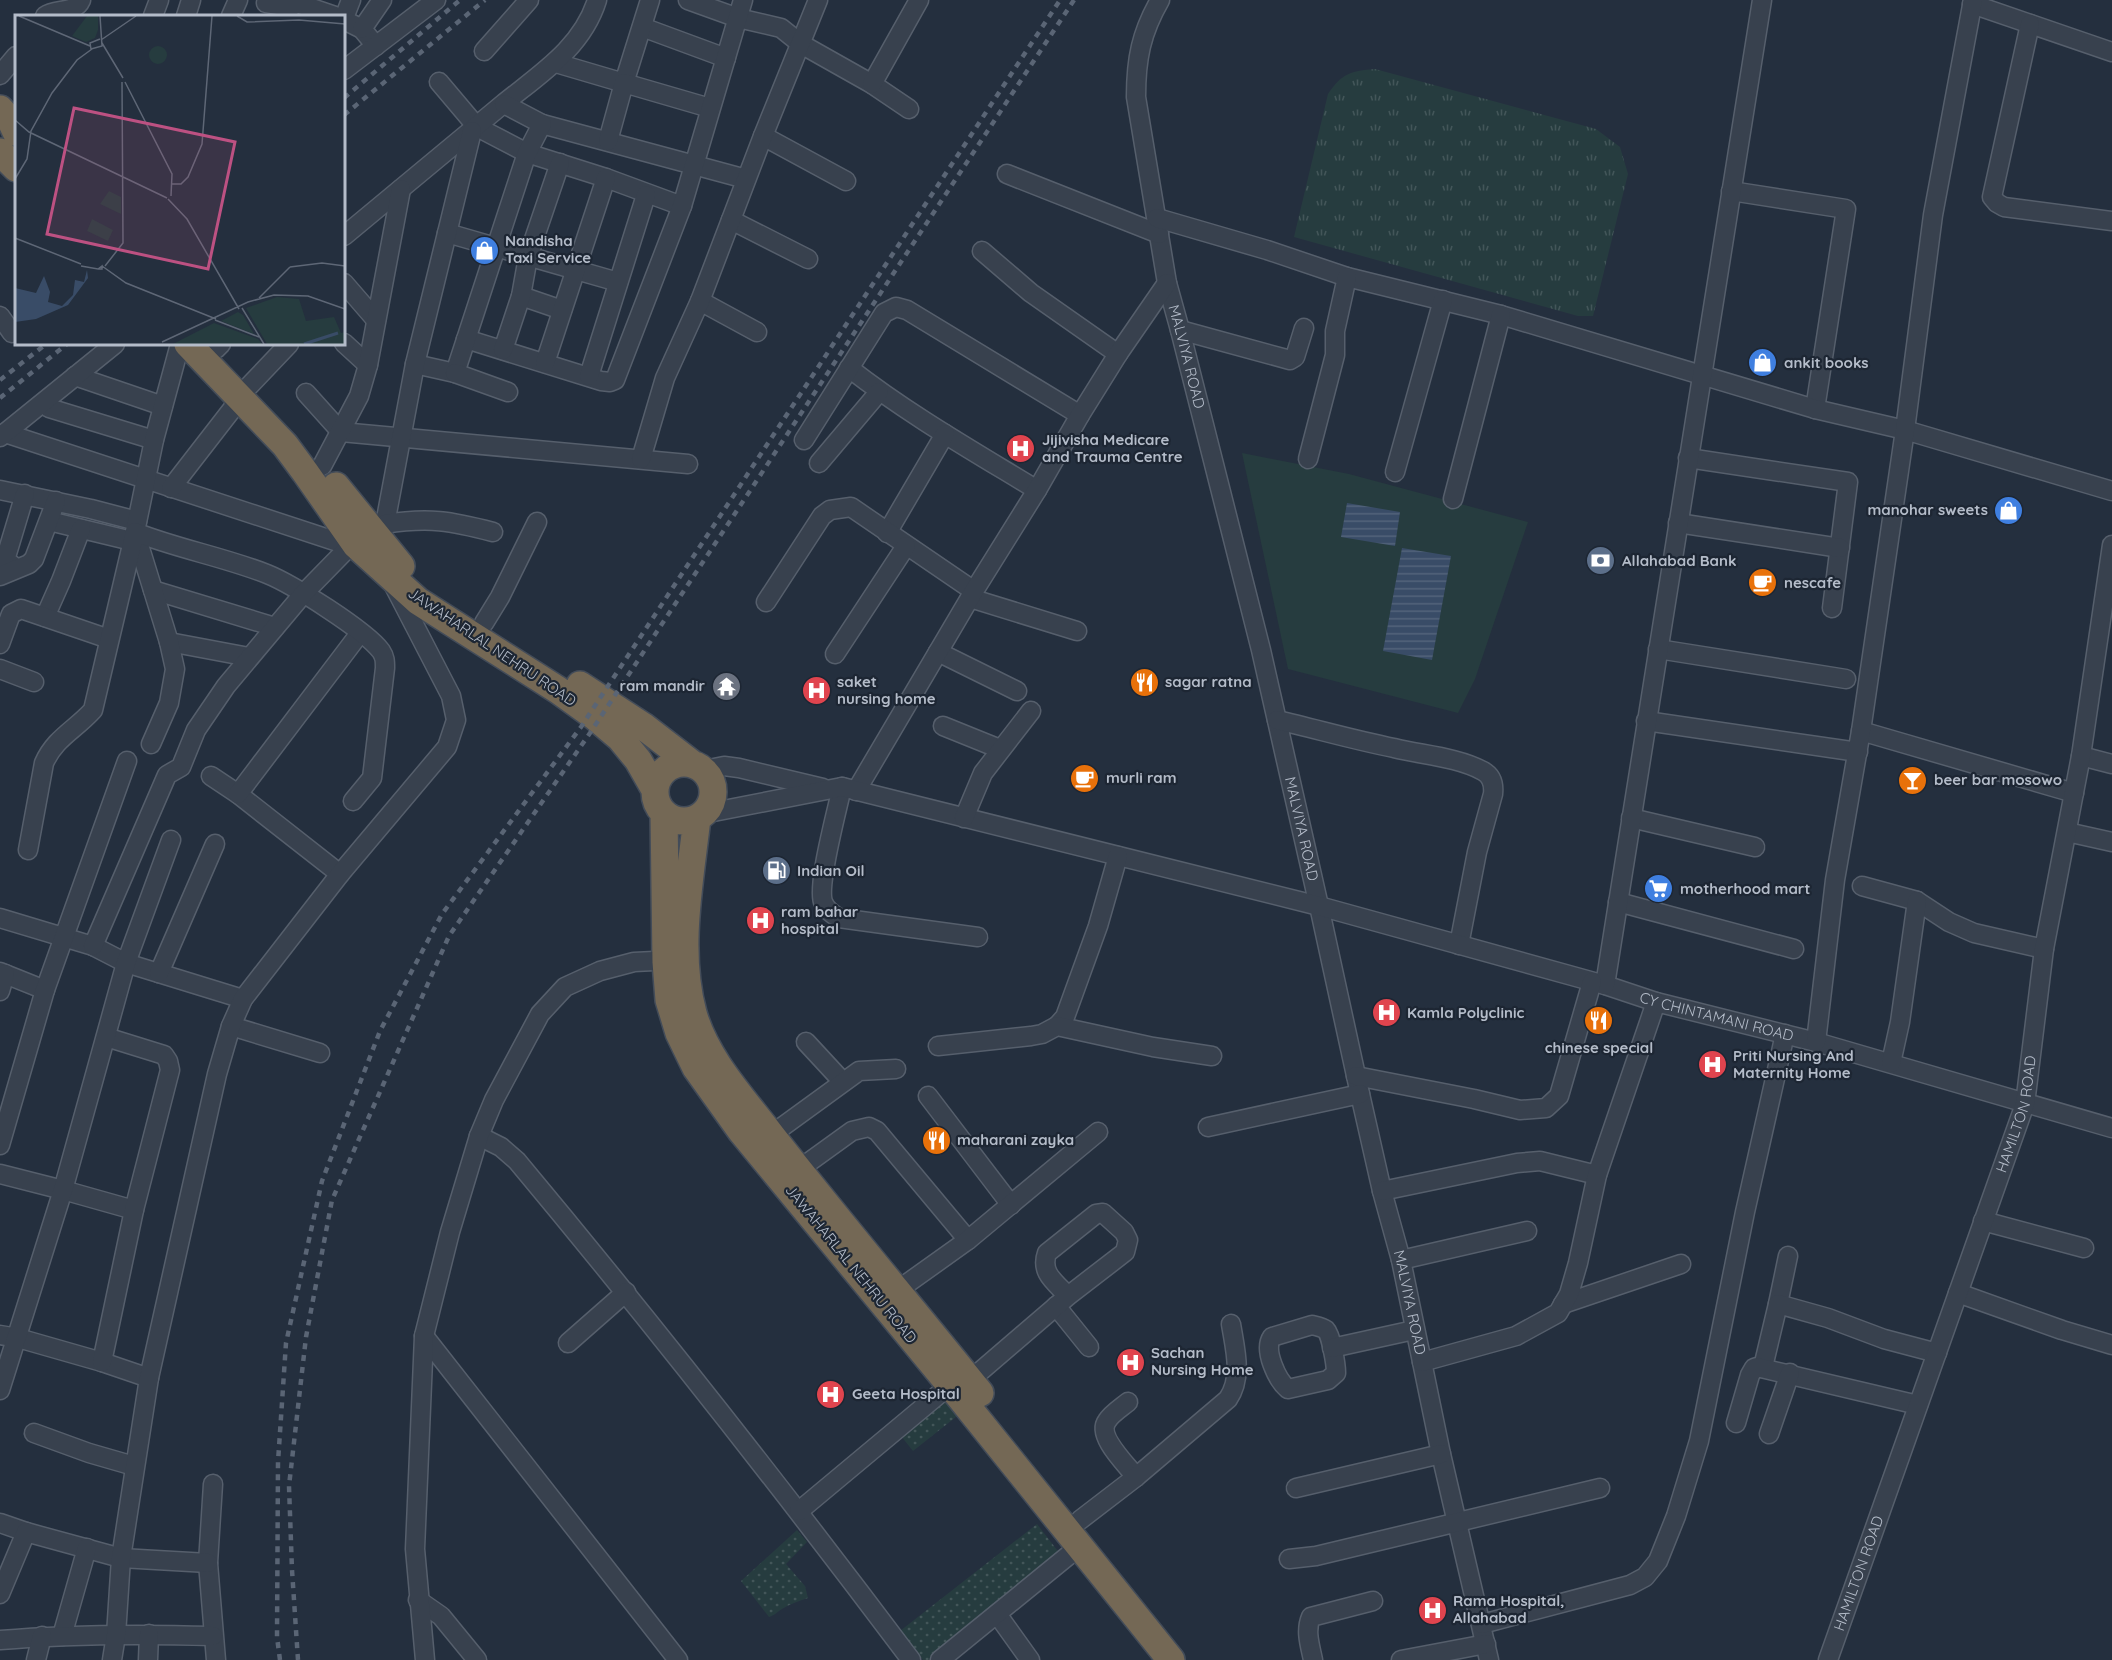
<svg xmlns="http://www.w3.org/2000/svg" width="2112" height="1660" font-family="Quicksand,sans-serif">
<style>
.grass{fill:url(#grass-tufts)}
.park{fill:url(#park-dots)}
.pitch{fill:#263c3f}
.water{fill:url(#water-rules)}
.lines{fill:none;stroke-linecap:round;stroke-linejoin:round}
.minor-casing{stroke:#565f6c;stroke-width:21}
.highway-casing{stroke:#434c59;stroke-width:30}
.minor{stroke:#38414e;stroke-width:18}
.highway{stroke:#746855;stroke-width:27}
.rail{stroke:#5a6575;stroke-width:4.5;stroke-dasharray:6 6;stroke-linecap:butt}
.labels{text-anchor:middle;stroke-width:4.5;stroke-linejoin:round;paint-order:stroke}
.poi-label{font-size:15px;font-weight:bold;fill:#b4bcc9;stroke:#1d2633;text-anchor:start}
.street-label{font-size:15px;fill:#b4bcc9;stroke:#1d2633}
.inset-river{fill:none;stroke:#394c67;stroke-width:3}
.inset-road{fill:none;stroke:#5e6776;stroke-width:1.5}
.view{fill:#bd5182;fill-opacity:0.15;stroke:#bd5182;stroke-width:3}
.inset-edge{fill:none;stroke:#b4bcc9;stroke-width:3}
</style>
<defs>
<pattern id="grass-tufts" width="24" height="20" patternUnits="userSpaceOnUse" patternTransform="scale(1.5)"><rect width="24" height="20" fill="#263c3f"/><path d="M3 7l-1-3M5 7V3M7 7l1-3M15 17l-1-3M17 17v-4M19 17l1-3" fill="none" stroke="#435659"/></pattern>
<pattern id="park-dots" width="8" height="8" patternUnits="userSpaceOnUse" patternTransform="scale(1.5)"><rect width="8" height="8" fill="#263c3f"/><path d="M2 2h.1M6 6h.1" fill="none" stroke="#435659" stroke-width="1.8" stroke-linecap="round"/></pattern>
<pattern id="water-rules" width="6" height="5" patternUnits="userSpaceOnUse" patternTransform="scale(1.5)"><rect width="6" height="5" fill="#394c67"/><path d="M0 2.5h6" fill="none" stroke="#53647b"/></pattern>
</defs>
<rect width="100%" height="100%" fill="#242f3e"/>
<path class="grass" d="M1375,69l221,60 24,18 8,27 -35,142h-15l-284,-79 34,-143c14,-21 23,-23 47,-25z"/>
<path class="park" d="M946,1393l15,20 -48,38 -16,-20z
M1037,1524l27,35 -130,101h-11l-23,-29z
M797,1530l10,12 -21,22 19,22 3,12c-9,3 -18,6 -26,11 -5,3 -7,6 -13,8l-28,-36z"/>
<path class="pitch" d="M1242,453l107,21 179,48 -53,157 -17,34 -170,-44z"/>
<path class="water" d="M1347,503l53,9 -5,34 -54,-9z
M1402,548l49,8 -19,104 -49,-9z"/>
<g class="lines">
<defs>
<g id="minor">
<path d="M688,0l50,18 43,10 20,16 71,40 37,25"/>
<path id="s1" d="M1160,0c-19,33 -24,59 -24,97l31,186 13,47 81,320 58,256 41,188 22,97 19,69 40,194 48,206"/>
<path d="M266,3l25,4 6,-4 38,13"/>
<path d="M1972,4l140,48"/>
<path d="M45,16c11,-8 30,-2 36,-16"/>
<path d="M153,16l6,-16"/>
<path d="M186,16l5,-16"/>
<path d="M231,16l7,-16"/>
<path d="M344,18l7,-18"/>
<path d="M344,20l18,9 14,17"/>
<path d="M2030,24l-38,173 5,6 7,4 108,14"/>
<path d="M642,27l84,31"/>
<path d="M362,29l20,-29"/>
<path d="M484,51l45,-51"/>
<path d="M556,63l68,20 26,-83"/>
<path d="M344,70l92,-70"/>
<path d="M0,75l16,-19"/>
<path d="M439,82l38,45 50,26 79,25 76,28"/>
<path d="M872,84l47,-84"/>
<path d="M542,124l204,55"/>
<path d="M763,136l83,45"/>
<path d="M608,141l16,-58 86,25"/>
<path d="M1007,174l152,60"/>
<path d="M1731,191l115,18 -31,200"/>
<path d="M1157,218l110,32 80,27 154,38 314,94 90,21 207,61"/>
<path d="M731,220l77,39"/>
<path d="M447,233l171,49"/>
<path d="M344,236c53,-44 106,-88 159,-132 37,-30 79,-56 94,-104"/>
<path d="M982,251l49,42 87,61"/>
<path d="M344,283l32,37"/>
<path d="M521,296l41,14"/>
<path d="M700,301l57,31"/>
<path d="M0,316l12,17"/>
<path d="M1180,330l110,30 5,-3 9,-29"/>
<path d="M466,339l135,42 9,1 5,-2 67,-174 61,-206"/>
<path d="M344,343l24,22"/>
<path d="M216,349l5,-5"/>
<path d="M503,350l18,-54 7,-39 32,-94"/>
<path d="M545,363l61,-185"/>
<path d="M415,364l40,9 72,-220 15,-29 -38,-20"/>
<path d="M849,368c59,46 124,83 188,122"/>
<path d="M455,373l53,19"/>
<path d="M75,376l88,30"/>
<path d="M589,376l57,-181"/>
<path d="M250,385l39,-41"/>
<path d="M306,393l35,39 347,32"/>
<path d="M49,408l105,32"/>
<path d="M5,433l345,113 26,-8 9,-14 30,-160 57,-233"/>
<path d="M0,437l115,-93"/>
<path d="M804,440l80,-127 12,-6 11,3 173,105"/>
<path d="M1688,458l160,24 -16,126"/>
<path d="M641,459l24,-81 35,-77 63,-165 55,-136"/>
<path d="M1308,459l27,-104v-24l12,-54"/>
<path d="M819,463l60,-71"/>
<path d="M322,466l37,-70 9,-31 33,-176"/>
<path d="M1395,472l48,-172"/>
<path d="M171,488l69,-89"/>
<path d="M0,490l91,19 46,12"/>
<path d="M1453,499l48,-184"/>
<path d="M49,521l83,20"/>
<path d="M1678,523l162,25"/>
<path d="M385,524c44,-7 66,-3 108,8"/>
<path d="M887,533l58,-99"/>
<path d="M16,568l-9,-7 -1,-4 19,-63"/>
<path d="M0,576l29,-12 5,-5 22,-58"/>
<path d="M153,590l122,37"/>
<path d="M970,598l107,33"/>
<path d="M766,602l56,-86 8,-6 21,-3 123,84"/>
<path d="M45,617l16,-36 20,-52"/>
<path d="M484,623l16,-26 37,-75"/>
<path d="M169,642l80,15"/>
<path d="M0,644l11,-30 10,-5 88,30"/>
<path d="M1658,649l188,30"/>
<path d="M938,652l79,39"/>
<path d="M835,654l71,-108"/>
<path d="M0,669l34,13"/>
<path d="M1277,720c39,9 77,20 117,28 28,7 63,9 89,23 9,5 11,14 10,23l-16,58 -18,93"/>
<path d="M1646,721l212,31"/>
<path d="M943,726l57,23"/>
<path d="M1861,731l213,62"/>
<path d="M151,744l18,-41 6,-34 -6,-27 -34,-110 19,-92 26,-96"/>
<path d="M2081,756l31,8"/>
<path d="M704,770l20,-4 15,2 84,20"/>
<path d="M211,776l27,18 102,80"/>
<path d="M842,787c-5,24 -25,96 -19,115 3,8 9,12 16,16l139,19"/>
<path d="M856,791l118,-200 63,-101 43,-75 38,-61 49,-71"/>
<path d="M238,794l122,-161"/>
<path id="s2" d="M703,814l139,-27 477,119 286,79 51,17 160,40 296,86"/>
<path d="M964,818l19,-45 48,-62"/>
<path d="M1631,818l124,29"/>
<path d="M2067,832l45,10"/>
<path d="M28,850l16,-87c11,-25 31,-33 49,-53l42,-178c43,17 89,25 132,42 25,10 98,56 114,77 4,6 4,10 4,17l-13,110 -19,23"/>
<path d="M1862,886l55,15 32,21 25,11 70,16"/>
<path d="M1618,902l176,47"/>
<path d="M0,918l93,28 33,17 117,36"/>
<path d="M93,946l74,-171 14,-8 15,-37 30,-44 78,-93 46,-47"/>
<path d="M0,972l45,18"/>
<path d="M159,973l56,-129"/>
<path d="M1605,985l157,-985"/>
<path d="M0,991l5,-17"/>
<path d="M231,1026l89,27"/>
<path d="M1057,1026l8,-9 33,-91 20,-70"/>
<path d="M806,1042l37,40"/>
<path d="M1816,1042l19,-162 26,-149 44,-301 28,-215 40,-215"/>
<path d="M938,1046l93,-10 11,-2 15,-8 96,21 59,9"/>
<path d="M1891,1063l9,-41 17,-121"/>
<path d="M1356,1076l118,23 46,11 26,-2 13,-12 33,-114"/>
<path d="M928,1096l83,109"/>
<path d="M1208,1127l152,-33"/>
<path d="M771,1135l88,-64 37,-2"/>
<path d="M479,1136l22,11 16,14c136,163 267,330 394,499"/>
<path d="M0,1145l45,-155 82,-229"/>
<path d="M798,1170l54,-39 17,-4 8,4 91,109"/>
<path d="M0,1174l63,16 71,20"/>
<path d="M1382,1191l135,-28 23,-2 57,14"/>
<path d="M1983,1221l101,27"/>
<path d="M1401,1260l126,-29"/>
<path d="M898,1290l70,-50 130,-108"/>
<path d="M1958,1293l104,37 50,15"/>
<path d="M1563,1304l118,-40"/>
<path d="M1778,1304l10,-48"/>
<path d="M1056,1306l33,41"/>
<path d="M1312,1325c4,1 10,2 14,5 5,5 10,34 10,43l-8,7 -40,9c-11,-9 -25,-39 -16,-52z"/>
<path d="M0,1335l18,3 84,24 47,16"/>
<path d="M424,1336l254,324"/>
<path d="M568,1343l58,-51"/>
<path d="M1332,1348l82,-18"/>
<path d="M102,1362l32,-152 36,-140 -2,-9 -4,-6 -58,-18"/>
<path d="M1422,1362l94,-26 42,-23 11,-19 9,-31 19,-88 59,-173"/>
<path d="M1763,1367l15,-63 50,14 56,21 53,14"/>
<path d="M969,1381l99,-85 57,-44 3,-12 -4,-8 -21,-19 -7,1 -49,39c-7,20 8,29 21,43"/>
<path d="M0,1390l63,-200 63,-227 45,-123"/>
<path d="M1128,1402c-6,5 -17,12 -21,19 -11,15 20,44 29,56"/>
<path d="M1736,1423l14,-48 4,-7 3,-1 161,38"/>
<path d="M34,1433l55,20 45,13"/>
<path d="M1769,1434l21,-61"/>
<path d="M213,1484l-5,79 8,97"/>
<path d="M1296,1488l145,-34"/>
<path d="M799,1511l151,-126"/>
<path d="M1080,1520l56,-43 92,-78c15,-22 7,-50 3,-75"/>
<path d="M0,1523l26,9"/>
<path d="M1289,1559l27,-3 284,-68"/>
<path d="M0,1594l26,-62 95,26 87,5"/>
<path d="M418,1600l23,16 36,44"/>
<path d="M997,1614l33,46"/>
<path d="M1482,1624l148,-39 15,-8 13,-16 18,-45 23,-75 46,-229 40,-178"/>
<path d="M62,1636l25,-88"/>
<path d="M0,1640c71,-6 142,-6 213,-4"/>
<path d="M36,1660l6,-24"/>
<path d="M112,1660l4,-25 5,-77 28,-180 68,-304 14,-48 12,-27 97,-125 107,-127 9,-27 -5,-24 -57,-110"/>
<path d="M148,1660l1,-26"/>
<path d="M425,1660l-10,-111 9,-213 26,-104 29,-96 15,-36 46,-86 25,-27 35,-16 34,-9 41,-2"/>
<path d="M940,1660l140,-114"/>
<path d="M1313,1660c-3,-15 -8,-29 -2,-43l62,-16"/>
<path d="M1401,1660l85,-16"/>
<path id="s3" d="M1828,1660l197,-556 19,-155 37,-193 31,-211"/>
</g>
<path id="highway" d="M0,109l11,12 5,11
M0,152l16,16
M188,344l97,101 20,27 51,73 62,56 140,89 36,26 26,22 18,22 16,28
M336,486l65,80
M580,685l63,41 48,37
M655 792a29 29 0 1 1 58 0a29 29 0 1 1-58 0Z
M664,813l2,149 3,38 10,33 17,35 45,63 209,254 221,275
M697,818c-7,63 -21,132 -4,195 13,46 49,84 78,122 68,87 140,172 209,258"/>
</defs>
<use href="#minor" class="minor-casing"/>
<use href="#highway" class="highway-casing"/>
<use href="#minor" class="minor"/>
<use href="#highway" class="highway"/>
<path class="rail" d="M344,98l116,-98
M344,115l141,-115
M0,380l46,-36
M0,398l67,-54
M280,1660l-3,-23 1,-175 8,-119 36,-162 58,-150 62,-117 139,-187 479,-727
M298,1660l-6,-90 -3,-84 17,-149 26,-137 117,-264 141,-203 484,-733"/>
</g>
<defs>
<symbol id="shop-disc" viewBox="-11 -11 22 22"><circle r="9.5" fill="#3f7fe0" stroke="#1d2633"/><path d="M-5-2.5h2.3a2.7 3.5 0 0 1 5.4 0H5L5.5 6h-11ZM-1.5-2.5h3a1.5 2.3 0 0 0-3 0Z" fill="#fff"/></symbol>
<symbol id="hospital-disc" viewBox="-11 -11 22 22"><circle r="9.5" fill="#e0444e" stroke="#1d2633"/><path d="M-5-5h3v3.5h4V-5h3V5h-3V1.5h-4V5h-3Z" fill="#fff"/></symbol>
<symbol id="bank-disc" viewBox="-11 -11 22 22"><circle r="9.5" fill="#5c6f8a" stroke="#1d2633"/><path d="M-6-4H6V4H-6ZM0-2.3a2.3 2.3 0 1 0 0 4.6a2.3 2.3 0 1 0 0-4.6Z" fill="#fff"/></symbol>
<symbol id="cafe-disc" viewBox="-11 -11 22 22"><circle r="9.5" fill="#e8710a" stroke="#1d2633"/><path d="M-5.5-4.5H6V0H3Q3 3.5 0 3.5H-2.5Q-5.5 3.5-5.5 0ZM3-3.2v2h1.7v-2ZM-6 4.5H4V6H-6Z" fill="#fff"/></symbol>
<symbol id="restaurant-disc" viewBox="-11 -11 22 22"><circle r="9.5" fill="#e8710a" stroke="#1d2633"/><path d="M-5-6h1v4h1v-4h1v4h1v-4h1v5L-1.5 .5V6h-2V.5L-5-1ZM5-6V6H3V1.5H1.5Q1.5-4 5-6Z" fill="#fff"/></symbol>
<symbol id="temple-disc" viewBox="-11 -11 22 22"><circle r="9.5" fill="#6b7280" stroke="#1d2633"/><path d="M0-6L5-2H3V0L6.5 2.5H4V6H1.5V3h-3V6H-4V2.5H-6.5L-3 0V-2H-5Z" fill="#fff"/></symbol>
<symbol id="bar-disc" viewBox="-11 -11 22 22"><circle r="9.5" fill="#e8710a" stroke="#1d2633"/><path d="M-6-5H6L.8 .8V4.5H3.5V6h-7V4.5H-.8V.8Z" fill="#fff"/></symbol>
<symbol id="fuel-disc" viewBox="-11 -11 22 22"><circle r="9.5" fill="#5c6f8a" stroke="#1d2633"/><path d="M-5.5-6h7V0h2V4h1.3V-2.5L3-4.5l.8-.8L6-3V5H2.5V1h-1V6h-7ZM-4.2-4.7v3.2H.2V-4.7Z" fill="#fff"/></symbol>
<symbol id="supermarket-disc" viewBox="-11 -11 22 22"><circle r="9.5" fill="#3f7fe0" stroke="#1d2633"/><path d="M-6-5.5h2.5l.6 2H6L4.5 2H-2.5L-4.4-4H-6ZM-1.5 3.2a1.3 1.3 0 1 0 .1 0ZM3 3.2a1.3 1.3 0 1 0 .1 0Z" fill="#fff"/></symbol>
</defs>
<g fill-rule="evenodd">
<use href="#shop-disc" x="468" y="234" width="33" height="33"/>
<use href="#shop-disc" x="1746" y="346" width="33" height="33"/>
<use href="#hospital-disc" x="1004" y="432" width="33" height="33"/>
<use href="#shop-disc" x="1992" y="494" width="33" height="33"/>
<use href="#bank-disc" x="1584" y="544" width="33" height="33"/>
<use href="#cafe-disc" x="1746" y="566" width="33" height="33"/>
<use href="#restaurant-disc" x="1128" y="666" width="33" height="33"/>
<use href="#temple-disc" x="710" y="670" width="33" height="33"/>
<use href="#hospital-disc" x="800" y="674" width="33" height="33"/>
<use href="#cafe-disc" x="1068" y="762" width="33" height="33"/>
<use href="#bar-disc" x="1896" y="764" width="33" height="33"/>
<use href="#fuel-disc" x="760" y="854" width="33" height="33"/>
<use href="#supermarket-disc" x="1642" y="872" width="33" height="33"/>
<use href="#hospital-disc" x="744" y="904" width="33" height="33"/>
<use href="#hospital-disc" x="1370" y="996" width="33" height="33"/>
<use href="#restaurant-disc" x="1582" y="1004" width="33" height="33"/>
<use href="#hospital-disc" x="1696" y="1048" width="33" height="33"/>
<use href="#restaurant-disc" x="920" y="1124" width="33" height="33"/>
<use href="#hospital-disc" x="1114" y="1346" width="33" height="33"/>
<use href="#hospital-disc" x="814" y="1378" width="33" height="33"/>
<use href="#hospital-disc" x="1416" y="1594" width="33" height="33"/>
</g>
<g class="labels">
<g class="poi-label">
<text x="505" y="246">Nandisha<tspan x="505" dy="17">Taxi Service</tspan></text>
<text x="1784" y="368">ankit books</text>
<text x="1042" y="445">Jijivisha Medicare<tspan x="1042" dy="17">and Trauma Centre</tspan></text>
<text x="1988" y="515" text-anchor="end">manohar sweets</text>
<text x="1622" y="566">Allahabad Bank</text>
<text x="1784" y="588">nescafe</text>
<text x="837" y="687">saket<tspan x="837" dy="17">nursing home</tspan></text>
<text x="1165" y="687">sagar ratna</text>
<text x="705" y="691" text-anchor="end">ram mandir</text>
<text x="1106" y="783">murli ram</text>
<text x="1934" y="785">beer bar mosowo</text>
<text x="797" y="876">Indian Oil</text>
<text x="1680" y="894">motherhood mart</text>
<text x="781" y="917">ram bahar<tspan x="781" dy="17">hospital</tspan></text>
<text x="1407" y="1018">Kamla Polyclinic</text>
<text x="1599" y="1053" text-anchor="middle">chinese special</text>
<text x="1733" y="1061">Priti Nursing And<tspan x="1733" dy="17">Maternity Home</tspan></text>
<text x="957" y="1145">maharani zayka</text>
<text x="1151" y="1358">Sachan<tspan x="1151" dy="17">Nursing Home</tspan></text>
<text x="852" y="1399">Geeta Hospital</text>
<text x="1453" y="1606">Rama Hospital,<tspan x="1453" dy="17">Allahabad</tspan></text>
</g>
<g class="street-label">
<text dy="5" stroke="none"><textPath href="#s1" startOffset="366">MALVIYA ROAD</textPath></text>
<text transform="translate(492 647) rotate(34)" y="5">JAWAHARLAL NEHRU ROAD</text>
<text dy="5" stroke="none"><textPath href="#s1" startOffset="852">MALVIYA ROAD</textPath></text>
<text dy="5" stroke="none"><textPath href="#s2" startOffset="1046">CY CHINTAMANI ROAD</textPath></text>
<text dy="5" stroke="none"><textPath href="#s3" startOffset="578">HAMILTON ROAD</textPath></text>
<text transform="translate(851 1264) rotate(51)" y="5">JAWAHARLAL NEHRU ROAD</text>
<text dy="5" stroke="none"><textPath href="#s1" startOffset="1338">MALVIYA ROAD</textPath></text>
<text dy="5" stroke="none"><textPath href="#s3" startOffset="92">HAMILTON ROAD</textPath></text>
</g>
</g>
<g transform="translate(15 15)">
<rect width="330" height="330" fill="#242f3e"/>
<path d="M77,204l21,11 -5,11 -21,-10z" fill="#263c3f"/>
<path d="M72,1h11v14l-3,8 -9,4 -14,-6zM262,282l22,2 7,22 28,-4 7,16 4,-1v12h-78l-21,-36zM223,297l5,3 11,19 -33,-13zM199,308l44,16 4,5h-89z" fill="#263c3f"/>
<path d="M134 40a9 9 0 1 1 18 0a9 9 0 1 1-18 0ZM94,176l12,6v17l-21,-10z" fill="#263c3f"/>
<path d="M72,255l1,8 -20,27 -32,14 -21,3v-34l21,5 8,-17 6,16 -2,10 14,4 11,-11 2,-15 9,2z" fill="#394c67"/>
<path class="inset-river" d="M289,329l34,-11"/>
<path class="inset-road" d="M4,1l71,30M85,1l2,30 -11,3 -1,-6 10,-4M222,1l10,6 52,-2 46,4M86,25l35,-24M87,28l21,35M110,67l47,92 -1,22M0,105l14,12 138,66M0,164l12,-20 4,-28 21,-38 25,-33 15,-11M157,169h9l7,-7 14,-33 10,-128M153,184l19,20 52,90M0,223l66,26M66,251l17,3 4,-3v3h-4M87,251l24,17 90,36M90,251l18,-23 -1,-161M275,252l32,-4 23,3M244,283l31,-31M227,293l22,36M200,305l44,17M147,327l86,-40 26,-7 34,1 37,13"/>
<path class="view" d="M59,93l161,34 -27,127 -161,-35z"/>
<rect width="330" height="330" class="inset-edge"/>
</g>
</svg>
